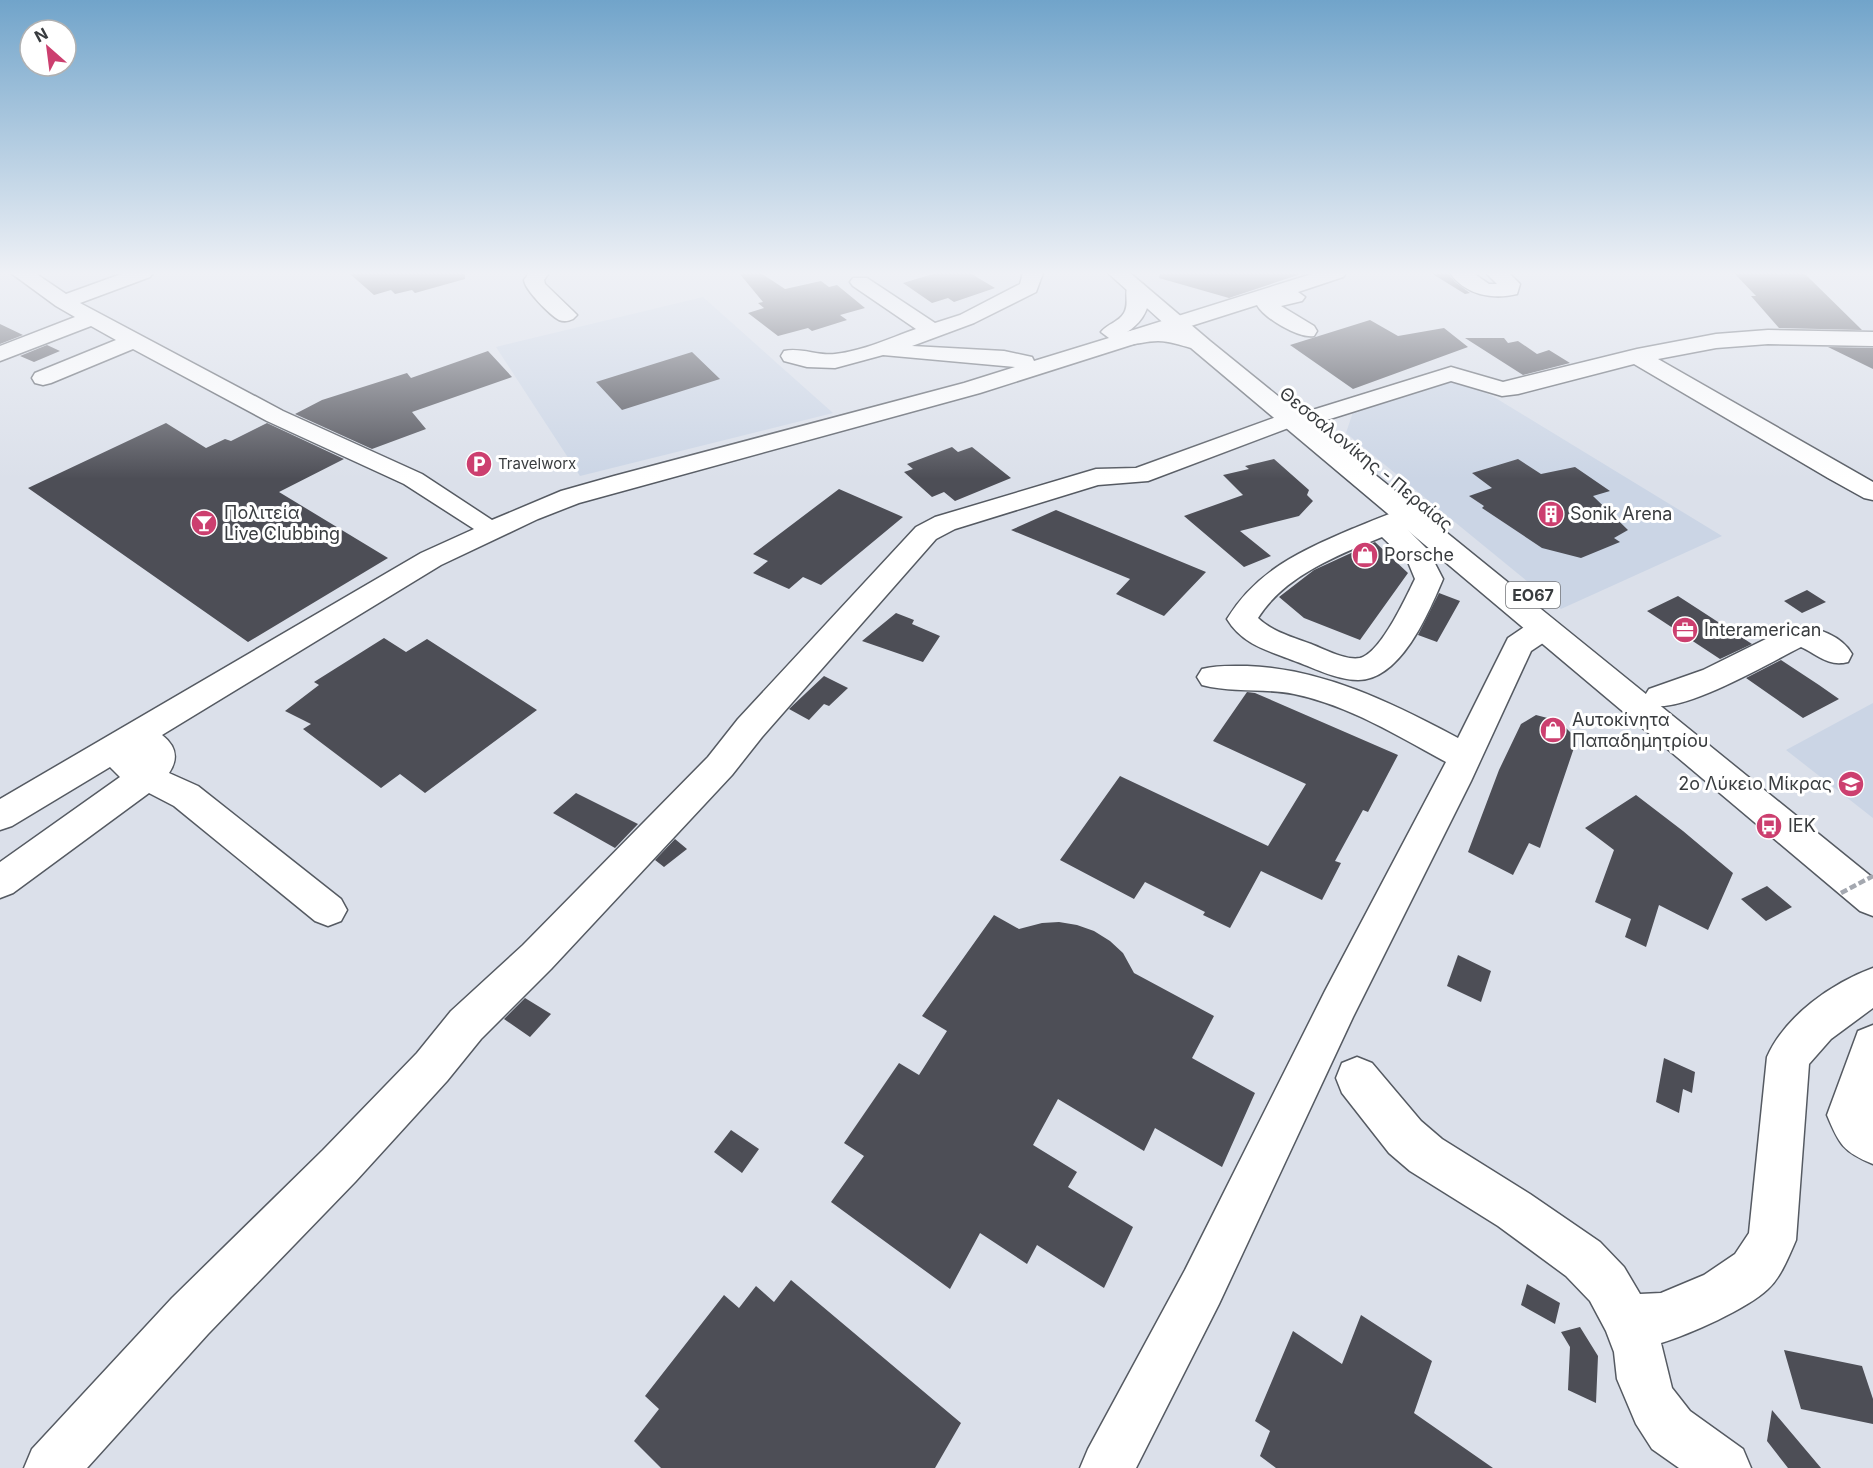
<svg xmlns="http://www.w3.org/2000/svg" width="1873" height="1468" font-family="Inter,sans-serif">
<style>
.built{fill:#cbd5e5}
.building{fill:#4d4e56}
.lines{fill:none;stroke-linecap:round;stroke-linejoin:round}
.minor-casing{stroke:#555a62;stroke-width:3}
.major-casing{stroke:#555a62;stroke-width:3}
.minor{fill:#fff;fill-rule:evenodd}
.major{fill:#fff;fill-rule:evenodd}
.path-bridge{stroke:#a4a8b0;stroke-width:4.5;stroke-dasharray:7 3;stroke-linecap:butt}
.labels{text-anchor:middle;stroke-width:6;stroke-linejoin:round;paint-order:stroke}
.far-poi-label{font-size:15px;fill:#393c3f;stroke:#fff;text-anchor:start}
.shield{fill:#fff;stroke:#747679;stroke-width:1.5}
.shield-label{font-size:16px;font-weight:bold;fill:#393c3f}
.street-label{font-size:18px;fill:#393c3f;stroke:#fff}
.poi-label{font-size:18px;fill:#393c3f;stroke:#fff;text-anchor:start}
</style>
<rect width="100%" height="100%" fill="#dbe0ea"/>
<path class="built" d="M703,297l130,116 -253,63 -84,-129z
M1457,379l37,18 228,139 -161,73 -215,-176 7,-21z
M1873,703v115l-87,-68z"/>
<path class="building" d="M349,273h116v6l-50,14 -3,-3 -17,4 -4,-4 -17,5z
M739,273h22l24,16 36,-8 8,6 8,-2 28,23 -25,7 7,5 -35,11 -4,-3 -30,8 -30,-23 16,-5 -6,-5 5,-1z
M936,273h34l25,15 -41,14 -6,-4 -16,5 -29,-20z
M1160,273h138v2l-69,23 -70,-20z
M1431,273h17l7,9 15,11 -5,1z
M1734,273h70l58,57 -83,-2 -28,-32h5z
M1370,320l28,16 46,-8 24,19 -115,42 -63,-44z
M0,324l23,11 -23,9z
M1465,338h39l4,5 10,-2 19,13 12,-4 21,13 -47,12z
M47,345l13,6 -26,11 -14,-6z
M1828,347l45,1v21z
M488,351l24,26 -100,35 14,17 -54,20 -77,-35 27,-14 85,-27 4,5z
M692,352l28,27 -98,31 -26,-28z
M166,423l40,25 19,-9 6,2 36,-18 77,36 -65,33 109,66 -140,84 -220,-154z
M952,447l6,5 14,-5 39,31 -56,23 -11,-9 -12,5 -28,-25 9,-3 -6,-5z
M1274,459l35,31 -2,5 6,6 -14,15 -59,15 31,25 -27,11 -60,-51 59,-21 -20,-20 26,-6 -4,-3z
M1518,459l23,15 34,-7 35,24 -17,5 35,34 -14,8 6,4 -39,16 -39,-10 -60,-40 2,-2 -15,-10 23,-8 -20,-15z
M839,489l64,28 -82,68 -18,-8 -14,12 -36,-16 15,-12 -15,-7z
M1056,510l150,62 -42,44 -48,-22 14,-15 -119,-49z
M1375,542l33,31 -48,67 -56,-22 -25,-21 35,-27z
M1807,590l19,12 -24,11 -18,-12z
M1439,593l21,8 -23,41 -19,-7z
M1678,596l74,48 -32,15 -73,-48z
M896,613l18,7 -2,4 28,12 -17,26 -61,-21z
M384,638l22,14 21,-13 110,71 -112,83 -25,-19 -19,14 -78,-59 8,-5 -26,-13 34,-26 -5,-3z
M1781,660l38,25 20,14 -36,19 -57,-40z
M824,676l24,12 -19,18 -5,-2 -15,16 -20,-11z
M1247,692l8,1 143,62 -30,57 -5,-2 -28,51 6,2 -19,37 -61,-29 -31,57 -27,-13 2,-3 -60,-30 -11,17 -74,-39 60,-84 148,70 38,-62 -93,-43z
M1536,715l23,6 18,18 -37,109 -11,-5 -16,32 -45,-23 31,-82 22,-46z
M576,793l62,31 -23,24 -62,-35z
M1636,795l47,36 50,42 -25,57 -49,-25 -13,42 -21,-10 6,-18 -36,-17 19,-52 -29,-22z
M675,839l12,10 -23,18 -9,-7z
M1767,886l25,21 -26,14 -25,-22z
M994,915l25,14 23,-6 17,-1 18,3 17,6 16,10 13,12 11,20 80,43 -22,42 63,35 -33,74 -67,-39 -11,23 -86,-52 -25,46 44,27 -9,15 65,40 -29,61 -67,-43 -10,19 -47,-31 -30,56 -119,-87 33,-46 -20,-13 55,-80 20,12 28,-44 -25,-15z
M1458,955l33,16 -10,31 -34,-16z
M525,998l26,16 -21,23 -26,-18z
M1664,1058l31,14 -3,21 -9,-4 -4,24 -23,-11z
M731,1130l28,19 -17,24 -28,-21z
M791,1280l170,143 -26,45h-274l-27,-27 25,-32 -14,-13 79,-101 15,13 17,-22 18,16z
M1527,1284l33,19 -5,21 -34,-19z
M1361,1315l71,46 -18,52 79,55h-217l-16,-12 10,-25 -15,-10 38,-90 49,33z
M1580,1327l18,29 -2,47 -28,-13 2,-43 -9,-15z
M1784,1350l78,16 11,33v25l-72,-15z
M1772,1410l49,58h-33l-21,-27z"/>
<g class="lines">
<defs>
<path id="minor" d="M11,273h24l31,21 58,-21h29l-3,4 -70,26 203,108 139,63 70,46 69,-29 53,-15 350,-93 51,-16 -132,-12 -48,13 -28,-1 -23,-6 -3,-5 3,-5c16,-4 34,5 51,3 28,-3 55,-16 81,-25l-63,-43 -3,-4 3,-4h14l68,45 25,-8 60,-31 3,-11h20l-7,19 -62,31 -62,23 92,5 28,6 2,4 75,-23 -8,-6c6,-8 18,-10 23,-19 6,-10 -1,-21 5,-29h14c13,18 0,38 -16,48l188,-59h31l-3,4 -45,15 7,5 -3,4 -21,5 33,20 3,5 -3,5c-15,3 -50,-18 -57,-31l-277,88 -401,110 -41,16 -97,46 -279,170c14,11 17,23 7,38l29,13 143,113 6,11 -6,11 -13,5 -13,-5 -141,-115 -25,-13 -136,100 -13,5v-36l120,-85 -10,-10 -98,59 -12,4v-31l421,-246 53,-24 -70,-45 -137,-63 -134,-72 -82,34 -8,2 -8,-2 -3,-5 3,-5 81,-33 -25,-14 -91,35v-15l75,-29 -19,-11z
M529,273h20l-5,7 1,4 28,27 4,4 -4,4c-4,2 -9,3 -14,1 -9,-5 -34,-30 -35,-40z
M1450,273h23l16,11h8l-11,-11h23l11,11 -3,10c-24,6 -52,1 -67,-21z
M1768,330l105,2v14l-105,-2 -52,4 -58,11 215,123v18l-9,-2 -36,-20 -194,-114 -116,30 -16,2 -51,-15 -137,43 -8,-2 -4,-5 4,-5 145,-45 52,15 134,-33 79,-15z
M1290,412l9,2 3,5 -3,5 -151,57 -50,4 -143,44 -19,10 -174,198 -30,38 -181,194 -70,70 -34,42 -92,101 -147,152 -121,134h-63l8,-19 140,-151 151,-148 94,-97 34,-42 72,-66 185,-188 30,-38 178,-192 19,-10 161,-48 40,-1z
M1408,508l9,2 4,6 -4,6 -12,5 23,23 15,29c-14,33 -42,101 -85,101 -22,0 -46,-13 -66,-20 -26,-10 -50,-16 -65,-41 30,-49 74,-68 125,-90 18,-7 37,-16 56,-21zM1382,537l26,25 7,17c-9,18 -34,74 -55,79 -14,3 -36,-9 -49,-14 -19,-7 -38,-12 -53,-26 26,-42 80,-63 124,-81z
M1544,618l11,3 4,7 -4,7 -24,16 -60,130 -118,236 -134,287 -83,164h-56l8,-19 97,-179 140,-279 121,-229c-48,-26 -98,-57 -152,-68 -30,-6 -63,-1 -92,-9l-5,-8 5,-8c15,-4 30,-3 45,-3 77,3 145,37 211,72l50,-100 25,-17z
M1797,626c20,1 45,10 55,28l-4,8c-20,5 -30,-7 -47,-15 -32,16 -120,68 -152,58l-5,-8 5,-8 54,-19 83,-41z
M1873,968v40l-42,31 -22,25 -13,176c-7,16 -15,37 -28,49 -21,20 -78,45 -107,54l11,45 18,23 53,38 8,19h-72l-27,-19 -16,-25 -19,-45 -3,-27 -8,-21 -16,-30 -24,-25 -68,-50 -88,-55 -21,-18 -47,-60 -6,-15 6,-15 15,-6 15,6 49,58 21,18 88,55 70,48 24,25 16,27 21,-1 43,-18 31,-21 14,-21 18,-176c18,-41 65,-74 106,-89z
M1873,1025v139c-30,-12 -34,-20 -46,-49l31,-84z"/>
<path id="major" d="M1108,273h22l80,68 663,537v38l-13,-5 -669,-563c-11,-3 -21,-7 -33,-7 -14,0 -29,6 -43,3l-3,-5 3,-5 26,-5 28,-1z"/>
</defs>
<use href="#minor" class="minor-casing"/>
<use href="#major" class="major-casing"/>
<use href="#minor" class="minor"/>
<use href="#major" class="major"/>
<path class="path-bridge" d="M1841,893l32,-17"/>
</g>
<linearGradient id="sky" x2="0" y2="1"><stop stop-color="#71a4ca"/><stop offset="0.57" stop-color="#eff1f6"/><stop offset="1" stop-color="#eff1f6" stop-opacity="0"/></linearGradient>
<rect width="1873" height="479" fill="url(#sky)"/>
<defs>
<symbol id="parking-disc" viewBox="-11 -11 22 22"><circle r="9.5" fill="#cc3f6f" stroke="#fff"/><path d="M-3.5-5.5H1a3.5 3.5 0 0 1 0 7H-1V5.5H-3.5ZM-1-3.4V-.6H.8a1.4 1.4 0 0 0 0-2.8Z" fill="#fff"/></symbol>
<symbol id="building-disc" viewBox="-11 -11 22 22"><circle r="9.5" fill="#cc3f6f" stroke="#fff"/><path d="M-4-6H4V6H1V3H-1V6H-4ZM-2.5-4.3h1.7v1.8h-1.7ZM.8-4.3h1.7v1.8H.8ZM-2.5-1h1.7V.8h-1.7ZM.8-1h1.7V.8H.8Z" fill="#fff"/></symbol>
<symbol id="bar-disc" viewBox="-11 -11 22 22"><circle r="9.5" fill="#cc3f6f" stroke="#fff"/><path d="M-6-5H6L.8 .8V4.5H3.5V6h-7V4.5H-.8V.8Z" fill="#fff"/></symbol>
<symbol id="shop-disc" viewBox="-11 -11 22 22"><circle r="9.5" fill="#cc3f6f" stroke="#fff"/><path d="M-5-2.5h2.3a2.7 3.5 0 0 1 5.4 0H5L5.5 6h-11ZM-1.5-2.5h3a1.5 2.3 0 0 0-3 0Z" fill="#fff"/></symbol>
<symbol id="office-disc" viewBox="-11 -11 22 22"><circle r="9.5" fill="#cc3f6f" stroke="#fff"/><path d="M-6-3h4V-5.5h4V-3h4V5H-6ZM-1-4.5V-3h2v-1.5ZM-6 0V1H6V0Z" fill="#fff"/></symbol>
<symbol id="school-disc" viewBox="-11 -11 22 22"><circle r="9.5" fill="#cc3f6f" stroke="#fff"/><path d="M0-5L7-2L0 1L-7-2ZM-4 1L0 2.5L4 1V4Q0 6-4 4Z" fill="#fff"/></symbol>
<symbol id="bus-disc" viewBox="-11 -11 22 22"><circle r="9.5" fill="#cc3f6f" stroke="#fff"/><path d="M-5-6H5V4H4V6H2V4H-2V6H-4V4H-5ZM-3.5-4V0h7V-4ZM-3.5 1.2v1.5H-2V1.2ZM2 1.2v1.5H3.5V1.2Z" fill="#fff"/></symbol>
</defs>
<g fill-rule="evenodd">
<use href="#parking-disc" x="464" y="449" width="30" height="30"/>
<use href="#building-disc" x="1536" y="499" width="30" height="30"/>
<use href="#bar-disc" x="189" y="508" width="30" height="30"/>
<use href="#shop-disc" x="1350" y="540" width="30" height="30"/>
<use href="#office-disc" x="1670" y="615" width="30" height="30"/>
<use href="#shop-disc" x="1538" y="715" width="30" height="30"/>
<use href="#school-disc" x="1836" y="769" width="30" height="30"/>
<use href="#bus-disc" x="1754" y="811" width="30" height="30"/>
</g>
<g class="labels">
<g class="far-poi-label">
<text x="498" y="469">Travelworx</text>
</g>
<rect class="shield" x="1506" y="582" width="54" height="26" rx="4.5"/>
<g class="shield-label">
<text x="1533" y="601">ΕΟ67</text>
</g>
<g class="street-label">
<text transform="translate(1366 459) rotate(39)" y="6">Θεσσαλονίκης - Περαίας</text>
</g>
<g class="poi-label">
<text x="224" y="519">Πολιτεία<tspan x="224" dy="21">Live Clubbing</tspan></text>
<text x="1570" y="520">Sonik Arena</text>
<text x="1384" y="561">Porsche</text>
<text x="1704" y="636">Interamerican</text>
<text x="1572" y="726">Αυτοκίνητα<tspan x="1572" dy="21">Παπαδημητρίου</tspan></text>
<text x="1832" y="790" text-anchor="end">2ο Λύκειο Μίκρας</text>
<text x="1788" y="832">ΙΕΚ</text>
</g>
</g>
<g transform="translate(48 48) rotate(332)"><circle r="28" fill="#ffffff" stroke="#b0b1b2" stroke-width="1.5"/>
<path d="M0-4.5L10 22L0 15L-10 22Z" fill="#cc3f6f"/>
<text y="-9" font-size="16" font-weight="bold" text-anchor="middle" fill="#393c3f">N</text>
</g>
</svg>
